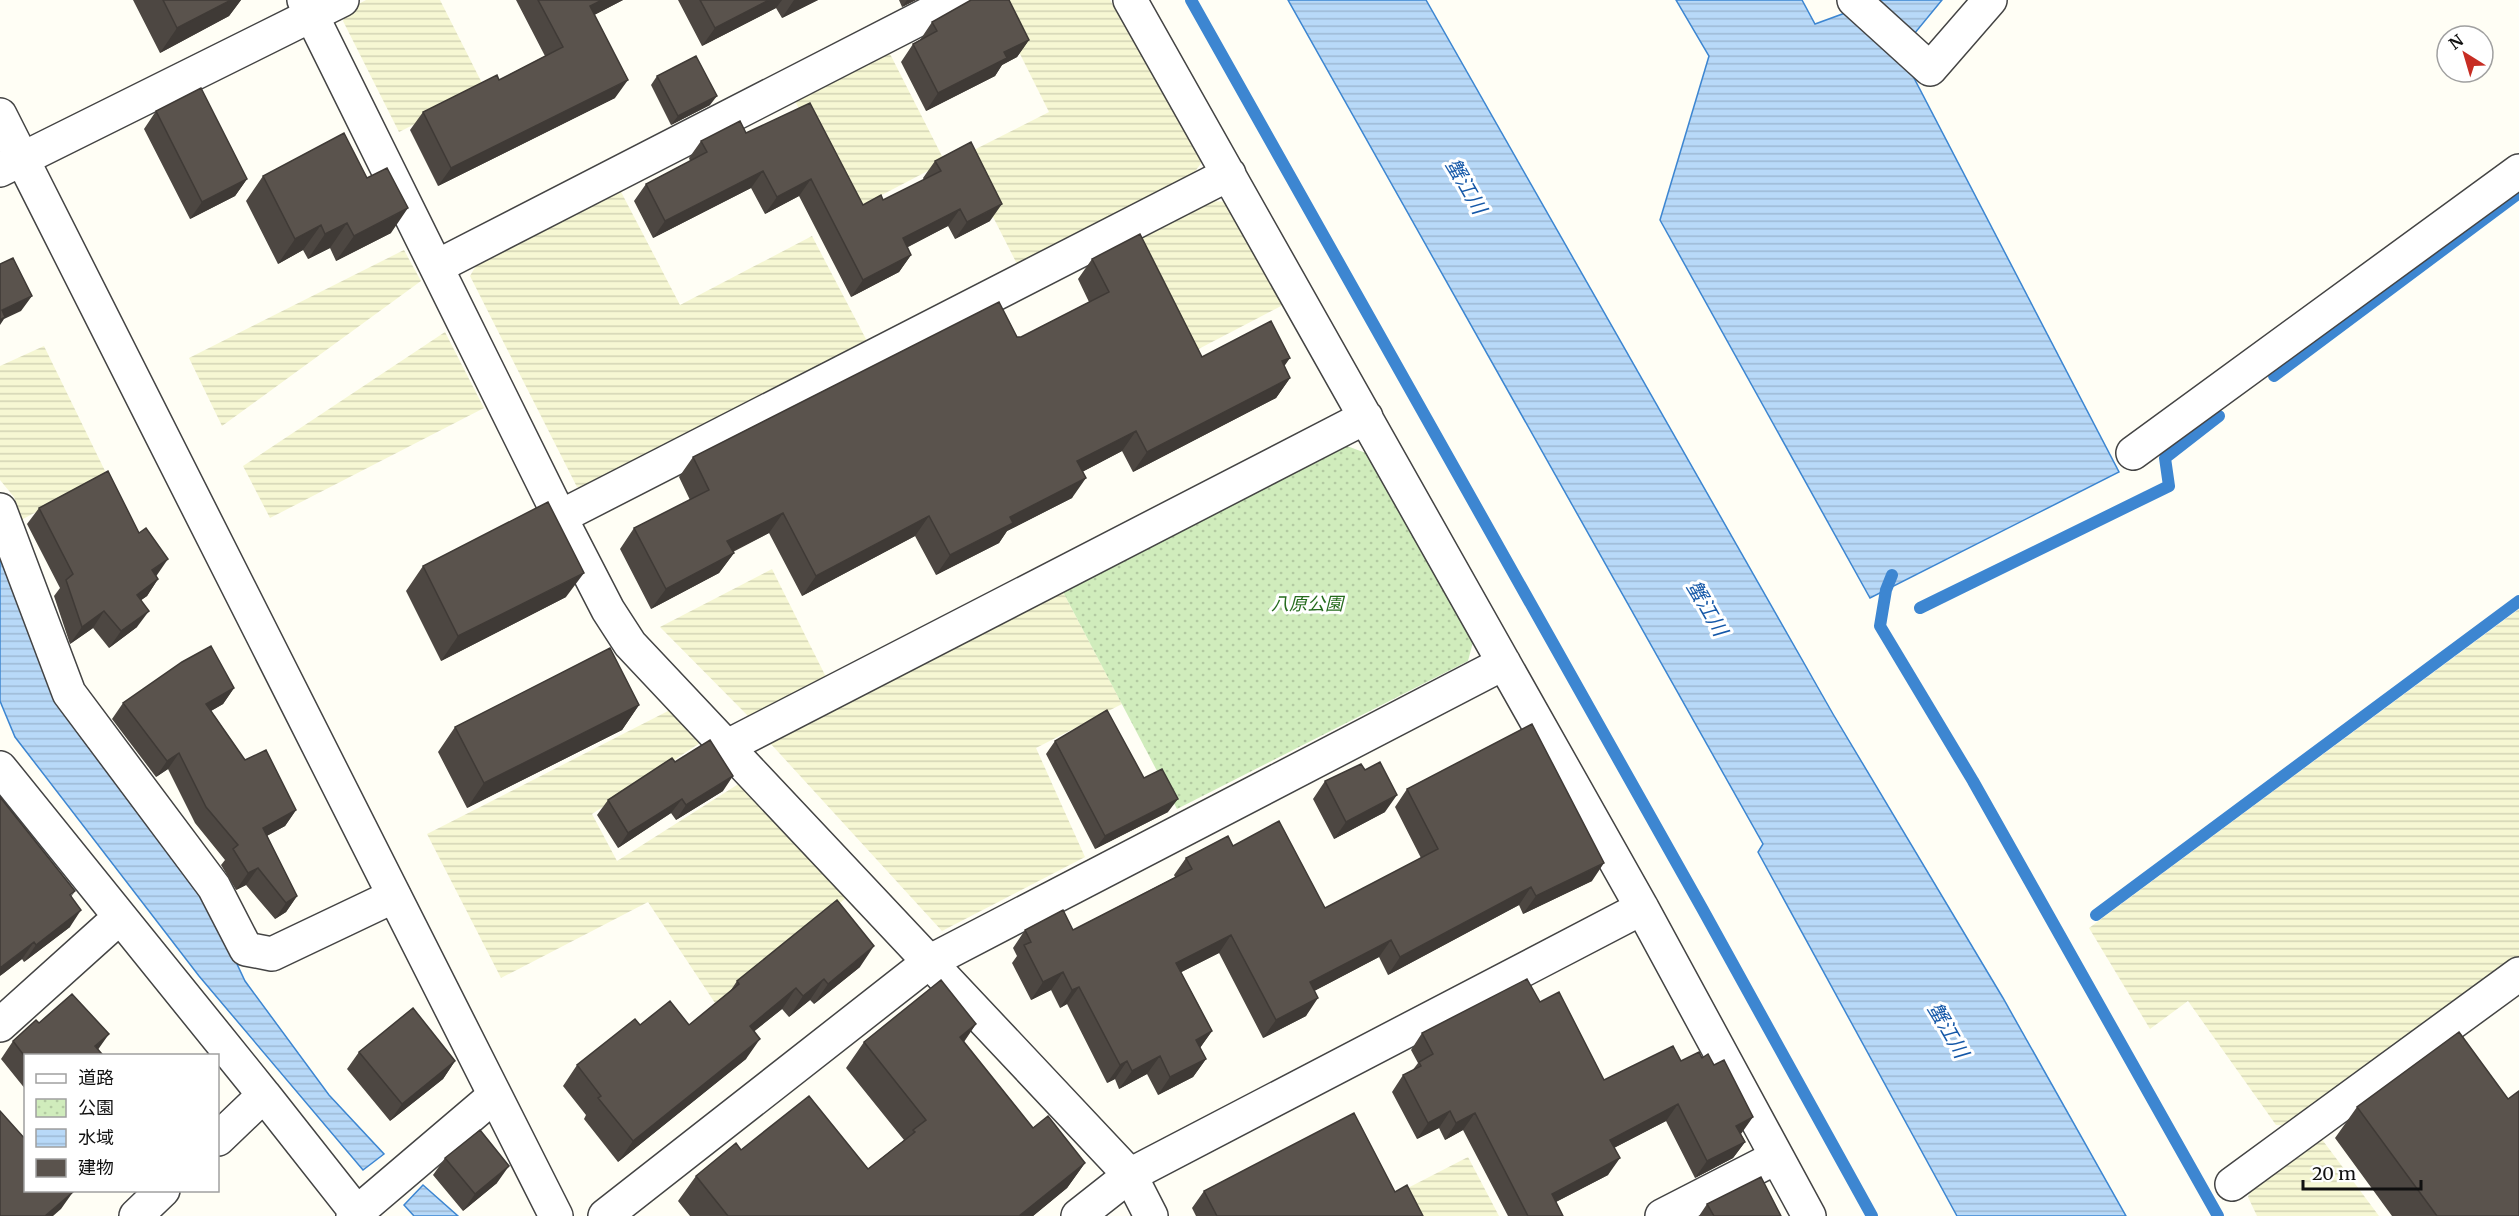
<svg xmlns="http://www.w3.org/2000/svg" width="2519" height="1216" font-family="Merriweather,'Noto Sans JP',serif">
<style>
.farmland{fill:url(#farmland-rules)}
.park{fill:url(#park-dots)}
.water{fill:url(#water-rules);stroke:#3d86d1;stroke-width:1.5}
.lines{fill:none;stroke-linecap:round;stroke-linejoin:round}
.stream{stroke:#3d86d1;stroke-width:12}
.minor-casing{stroke:#444;stroke-width:36}
.tertiary-casing{stroke:#444;stroke-width:36}
.minor{stroke:#fff;stroke-width:33}
.tertiary{stroke:#fff;stroke-width:33}
.wall{fill:#4d4742}
.shaded-wall{fill:#3f3a36}
.building{fill:#5a534d;stroke:#3f3a36;stroke-width:1.5}
.labels{text-anchor:middle;stroke-width:6;stroke-linejoin:round;paint-order:stroke}
.park-label{font-size:18px;font-style:italic;fill:#266c1e;stroke:#fff}
.water-label{font-size:20px;font-style:italic;fill:#1558a8;stroke:#fff}
</style>
<defs>
<pattern id="farmland-rules" width="6" height="5" patternUnits="userSpaceOnUse" patternTransform="scale(1.5)"><rect width="6" height="5" fill="#f6f7d3"/><path d="M0 2.5h6" fill="none" stroke="#d2d3b4"/></pattern>
<pattern id="park-dots" width="8" height="8" patternUnits="userSpaceOnUse" patternTransform="scale(1.5)"><rect width="8" height="8" fill="#d0ecbc"/><path d="M2 2h.1M6 6h.1" fill="none" stroke="#b2c9a1" stroke-width="1.8" stroke-linecap="round"/></pattern>
<pattern id="water-rules" width="6" height="5" patternUnits="userSpaceOnUse" patternTransform="scale(1.5)"><rect width="6" height="5" fill="#b8d9f8"/><path d="M0 2.5h6" fill="none" stroke="#9db9d4"/></pattern>
</defs>
<rect width="100%" height="100%" fill="#fffef5"/>
<path class="farmland" d="M366,0h74l45,89 -86,43 -56,-111 4,-11z
M993,0h117l93,152 -1,10 -8,11 -177,91 -55,-108 87,-44z
M888,50l57,112 -94,49 -57,-112z
M619,188l61,117 132,-69 55,105 -278,147 -12,-1 -107,-211 11,-19z
M1209,201l21,1 53,103 -96,50 -58,-113z
M404,250l17,31 -199,145 -33,-68z
M445,332l39,76 -214,110 -27,-52z
M44,346l63,129 -86,45 -7,-23 -14,-17v-114z
M772,569l54,108 -77,40 -89,-90z
M1062,590l60,114 -86,44 49,109 -143,74 -172,-188 9,-12z
M2519,609v352l-225,165 -18,-1 -88,-124 -38,28 -61,-101z
M670,710l30,33 -108,71 25,47 123,-78 106,115 -131,105 -67,-101 -147,76 -74,-144z
M2318,1134l61,82h-122l-9,-19 6,-17z
M1468,1157l31,59h-86l-13,-24z"/>
<path class="park" d="M1344,445l22,8 107,189 -5,19 -291,148 -115,-219z"/>
<path class="water" d="M1288,0h138l407,714 170,284 123,218h-169l-199,-364 5,-8z
M1676,0h126l13,24 30,-11 11,-13h86l-42,51 219,421 -249,126 -210,-378 49,-164z
M0,558l20,49 192,304 33,70 84,114 55,59 -21,16 -164,-194 -184,-239 -15,-36z
M423,1185l35,31h-44l-10,-11z"/>
<g class="lines">
<path class="stream" d="M1191,0l512,910 169,306
M2274,376l245,-183
M1892,575l-6,15 -6,36 93,155 245,435
M1920,608l249,-122 -4,-28 54,-42
M2096,915l423,-314"/>
<defs>
<path id="minor" d="M1130,0l512,908 167,308
M1854,0l76,69 60,-69
M0,170l342,-170
M438,266l518,-266
M2133,453l386,-282
M0,510l69,183 145,194 32,62 26,5 122,-58
M560,517l669,-343
M726,747l640,-330
M0,768l264,327 -46,44
M0,1025l120,-108
M264,1095l93,118
M2232,1184l287,-210
M136,1216l27,-26
M353,1216l141,-120
M605,1216l324,-254 575,-299
M1078,1216l52,-41 512,-267
M1662,1216l115,-59"/>
<path id="tertiary" d="M304,0l256,517 48,93 22,34 500,531 21,41
M0,115l556,1101"/>
</defs>
<use href="#minor" class="minor-casing"/>
<use href="#tertiary" class="tertiary-casing"/>
<use href="#minor" class="minor"/>
<use href="#tertiary" class="tertiary"/>
</g>
<path class="wall" d="M133,0h108l-12,16 -69,37z
M516,0h107l-29,15 21,83 -177,88 -28,-56 13,-18 76,-32 46,-24z
M678,0h140l-36,18 -6,-10 -74,38z
M899,0h17l-14,7z
M932,22l97,18 -12,17 -15,8 -7,11 -69,35 -25,-49 12,-18 7,-4z
M657,76l53,29 -39,20 -20,-40z
M156,111l91,68 -12,17 -45,23 -46,-90z
M746,133l117,72 20,-5 41,-20 -1,-2 12,-17 55,60 -35,18 -7,-13 -41,21 4,8 -12,17 -48,25 -52,-101 -34,18 -14,-26 -98,50 -19,-37 12,-17 44,-23 -1,-3 12,-17z
M263,176l128,57 -55,28 -6,-13 -22,11 -5,-9 -25,14 -32,-63z
M1092,259l110,98 82,9 6,12 -14,20 -143,74 -11,-21 -40,21 -10,26 -65,33 -8,12 -63,32 -21,-39 -113,60 -33,-63 -36,19 1,1 -15,20 -68,36 -31,-60 14,-21 56,-28 -11,-23 14,-20 324,-120h4l68,-35 -11,-23z
M39,508l118,67 -1,1 2,3 -11,17 -6,4 -4,27 -28,21 -16,-20 -23,16 -16,-48 6,-8 -33,-64z
M423,566l143,31 -125,64 -35,-70z
M234,688l-11,16 -12,7 34,49 51,50 -11,16 -18,10 30,60 -11,16 -11,7 -29,-34 -10,5 -15,-25 4,-5 -30,-37 -27,-54 -12,8 -44,-58 11,-16z
M639,705l-17,25 -155,78 -29,-56 17,-25z
M1055,741l89,37 24,34 -73,37 -49,-95z
M1325,781l60,31 -51,27 -21,-40z
M1407,789l185,92 -69,33 -4,-9 -131,70 -9,-18 -65,34 -8,25 -43,22 -44,-85 -38,19 31,59 -12,17 6,11 -13,18 -35,18 -11,-21 -28,15 -4,-10 -8,4 -40,-79 -7,4 -9,-18 -20,10 -19,-37 5,-7 -4,-8 12,-18h48l102,-53 -1,-2 12,-17 47,-12 92,62 96,-50 -26,-51z
M723,791l-47,29 -5,-7 -53,35 -21,-33 11,-15z
M75,891l-4,6 -1,30 -46,35 -2,-3 -22,17z
M860,967l-46,37 -4,-4 -21,17 -7,-8 -28,22 -8,28 -128,103 -34,-43 2,-4 -23,-29 14,-21 63,-40h49l40,-32 8,-12z
M1540,1002l64,78 77,-19 60,73 4,8 -12,16 -38,20 -29,-57 -52,27 -6,27 -52,27 7,14h-55l-45,-86 -18,10 -6,-12 -22,11 -25,-47 11,-17 9,-4 6,-8 -7,-13 11,-17z
M976,1024l-12,18 69,86 52,35 -18,25 -34,28h-343l-12,-15 18,-25 45,-26 127,19 36,-29 -58,-72 18,-26z
M13,1041l13,15v34l-25,-31z
M359,1052l96,9 -12,18 -53,42 -43,-52z
M2508,1099l11,117h-127l-57,-78 22,-31z
M445,1158l52,25 -34,28 -30,-36z
M1204,1191l191,1 28,24h-227l-4,-8z
M1707,1204l74,12h-82z"/>
<path class="shaded-wall" d="M231,0h10l-12,16 -69,37 17,-25z
M602,0h21l-46,24 13,-18z
M769,0h13l-6,8 -74,38 13,-18z
M794,0h24l-36,18z
M907,0h9l-14,7z
M1029,40l-12,17 -15,8 -7,11 -69,35 12,-18 66,-41z
M628,80l-13,18 -177,88 13,-18z
M717,96l-7,9 -39,20 7,-9z
M763,171l-12,17 -98,50 12,-17z
M247,179l-12,17 -45,23 12,-17z
M811,179l-12,17 -34,18 12,-17z
M1002,204l-12,17 -35,18 12,-17z
M408,208l-17,25 -55,28 18,-25z
M960,209l-12,17 -57,30 12,-18z
M347,223l-17,25 -22,11 17,-25z
M321,225l-18,25 -25,14 17,-25z
M911,255l-12,17 -48,25 12,-17z
M32,296l-11,15 -17,8 -4,6v-12l2,-3z
M1290,358l-14,20 6,-17z
M1290,378l-14,20 -143,74 14,-20z
M1136,431l-14,20 -59,31 14,-21z
M1086,478l-14,20 -65,33 -8,12 -63,32 14,-20 60,-38z
M783,513l-14,20 -56,28 14,-20z
M929,516l-14,20 -113,60 14,-20z
M734,553l-15,20 -68,36 15,-20z
M168,559l-11,16 -17,12 12,-17z
M584,573l-18,24 -125,64 17,-25z
M158,579l-11,17 -21,15 11,-16z
M104,611l-11,17 -23,16 12,-17z
M149,611l-12,16 -28,21 12,-17z
M234,688l-11,16 -28,16 11,-16z
M639,705l-17,25 -155,78 17,-25z
M179,753l-11,16 -12,8 11,-16z
M733,776l-10,15 -47,29 10,-15z
M1397,795l-12,17 -51,27 12,-17z
M682,799l-11,14 -53,35 10,-15z
M1178,799l-10,13 -73,37 10,-13z
M296,810l-11,16 -34,18 12,-16z
M1604,863l-12,18 -69,33 13,-18z
M258,868l-12,17 -10,5 12,-17z
M1531,887l-12,18 -131,70 12,-18z
M297,896l-11,16 -11,7 11,-16z
M81,910l-11,17 -46,35 12,-17z
M1231,935l-12,18 -55,28 12,-18z
M1391,940l-12,17 -82,43 13,-18z
M34,942l-12,17 -22,17v-8z
M874,946l-14,21 -46,37 14,-20z
M1063,972l-12,18 -20,10 12,-18z
M824,979l-14,21 -21,17 14,-21z
M1079,987l-12,17 -7,4 12,-18z
M796,988l-14,21 -46,37 14,-20z
M1318,998l-12,18 -43,22 13,-18z
M976,1024l-18,25 2,-12z
M1212,1031l-13,18 -3,-9z
M109,1034l-12,17 -2,-5z
M760,1039l-14,20 -128,103 15,-21z
M1160,1056l-13,18 -28,15 13,-18z
M1206,1059l-13,18 -35,18 12,-18z
M455,1061l-12,18 -53,42 12,-17z
M1127,1061l-12,18 -8,4 13,-18z
M1678,1104l-12,17 -68,35 12,-16z
M1450,1111l-11,17 -22,11 11,-16z
M1475,1113l-12,17 -18,10 11,-17z
M1753,1117l-12,17 -16,8 11,-16z
M1745,1142l-12,16 -38,20 12,-17z
M1620,1158l-12,17 -68,35 12,-16z
M1085,1163l-18,25 -34,28h-14z
M509,1166l-12,17 -34,28 12,-17z
M73,1192l-12,17 -8,7h-8z"/>
<path class="building" d="M163,0h68l-54,28z
M538,0h64l-12,6 38,74 -177,88 -28,-56 74,-37 2,5 64,-33z
M700,0h69l-54,28z
M971,0h38l20,40 -25,12 3,6 -69,35 -25,-49 24,-13 -5,-9z
M696,56l21,40 -39,20 -21,-40z
M201,88l46,91 -45,23 -46,-91z
M810,103l53,102 18,-10 2,5 58,-29 -6,-10 36,-19 31,62 -35,18 -7,-13 -57,29 8,17 -48,25 -52,-101 -34,18 -14,-26 -98,50 -19,-37 61,-32 -6,-11 39,-20 6,12z
M344,133l23,45 20,-10 21,40 -54,28 -7,-13 -22,11 -4,-9 -26,14 -32,-63z
M1140,234l62,123 69,-36 19,37 -8,3 8,17 -143,74 -11,-21 -59,30 9,17 -76,39 3,6 -63,32 -21,-39 -113,60 -33,-63 -56,28 7,12 -68,36 -32,-61 75,-38 -16,-33 306,-155 18,35h4l88,-45 -17,-33z
M13,258l19,38 -30,14 3,7 -5,3v-56z
M108,471l31,62 7,-5 22,31 -16,11 6,9 -21,16 12,16 -28,20 -17,-20 -22,16 -16,-47 7,-6 -34,-66z
M548,502l36,71 -126,63 -35,-70z
M211,646l23,42 -28,16 39,56 21,-10 30,60 -33,18 34,68 -11,7 -28,-35 -10,5 -15,-24 5,-4 -32,-38 -27,-54 -12,8 -44,-58 59,-41z
M610,648l29,57 -155,78 -29,-56z
M1107,710l37,68 18,-9 16,30 -73,37 -50,-95z
M1532,724l72,139 -68,33 -5,-9 -131,70 -9,-17 -81,42 8,16 -42,22 -45,-85 -55,28 36,68 -16,9 10,19 -36,18 -10,-21 -28,15 -5,-10 -7,4 -41,-78 -7,3 -9,-18 -20,10 -19,-37 7,-3 -6,-12 38,-20 10,20 119,-61 -6,-11 42,-22 5,10 46,-25 46,87 113,-59 -31,-60z
M710,740l23,36 -47,29 -4,-6 -54,34 -20,-33 64,-42 3,4z
M1380,762l17,33 -51,27 -21,-41 36,-17 4,6z
M0,797l75,94 -5,4 11,15 -45,35 -2,-3 -34,26z
M837,900l37,46 -46,38 -4,-5 -21,17 -7,-8 -46,38 10,13 -127,102 -35,-43 3,-2 -24,-31 58,-46 5,6 30,-24 19,24 50,-41 -2,-3z
M1527,979l13,23 19,-10 45,88 69,-34 8,15 18,-9 3,6 6,-4 6,11 10,-5 29,57 -17,9 9,16 -38,19 -29,-57 -68,36 10,18 -68,36 11,22h-35l-53,-103 -19,10 -6,-12 -22,12 -25,-48 18,-9 -2,-4 14,-8 -11,-21z
M941,980l35,44 -16,13 73,91 15,-12 37,47 -66,53h-291l-32,-40 40,-33 5,7 68,-54 59,73 47,-37 -2,-2 13,-10 -62,-78z
M72,994l37,40 -14,12 7,8 -1,2h-75v2l-13,-17 23,-21 3,3z
M413,1008l42,53 -53,43 -43,-52z
M2459,1032l49,67 11,-8v125h-82l-80,-109z
M0,1111l26,29v51h45l2,1 -28,24h-45z
M1354,1113l41,79 12,-7 16,31h-206l-13,-25z
M480,1130l29,36 -34,28 -30,-36z
M1761,1177l20,39h-68h1l-7,-12z"/>
<g class="labels">
<g class="park-label">
<text x="1307" y="610">八原公園</text>
</g>
<g class="water-label">
<text transform="translate(1466 186) rotate(60)" y="7">蟹江川</text>
<text transform="translate(1707 608) rotate(60)" y="7">蟹江川</text>
<text transform="translate(1948 1030) rotate(60)" y="7">蟹江川</text>
</g>
</g>
<rect x="24" y="1054" width="195" height="138" fill="#ffffff" stroke="#a0a0a0" stroke-width="1.5"/>
<rect x="36" y="1074" width="30" height="9" fill="#ffffff" stroke="#a0a0a0" stroke-width="1.5"/>
<text x="78" y="1084" font-size="18" fill="#111111">道路</text>
<rect x="36" y="1099" width="30" height="18" fill="url(#park-dots)" stroke="#a0a0a0" stroke-width="1.5"/>
<text x="78" y="1114" font-size="18" fill="#111111">公園</text>
<rect x="36" y="1129" width="30" height="18" fill="url(#water-rules)" stroke="#a0a0a0" stroke-width="1.5"/>
<text x="78" y="1144" font-size="18" fill="#111111">水域</text>
<rect x="36" y="1159" width="30" height="18" fill="#5a534d" stroke="#a0a0a0" stroke-width="1.5"/>
<text x="78" y="1174" font-size="18" fill="#111111">建物</text>
<g transform="translate(2465 54) rotate(323)"><circle r="28" fill="#ffffff" stroke="#a0a0a0" stroke-width="1.5"/>
<path d="M0-4.5L10 22L0 15L-10 22Z" fill="#c72d23"/>
<text y="-9" font-size="16" font-weight="bold" text-anchor="middle" fill="#111111">N</text>
</g>
<path d="M2303 1180v9h118v-9" fill="none" stroke="#111111" stroke-width="3"/>
<text x="2312" y="1180" font-size="18" fill="#111111" stroke="#ffffff" stroke-width="4.5" paint-order="stroke">20 m</text>
</svg>
